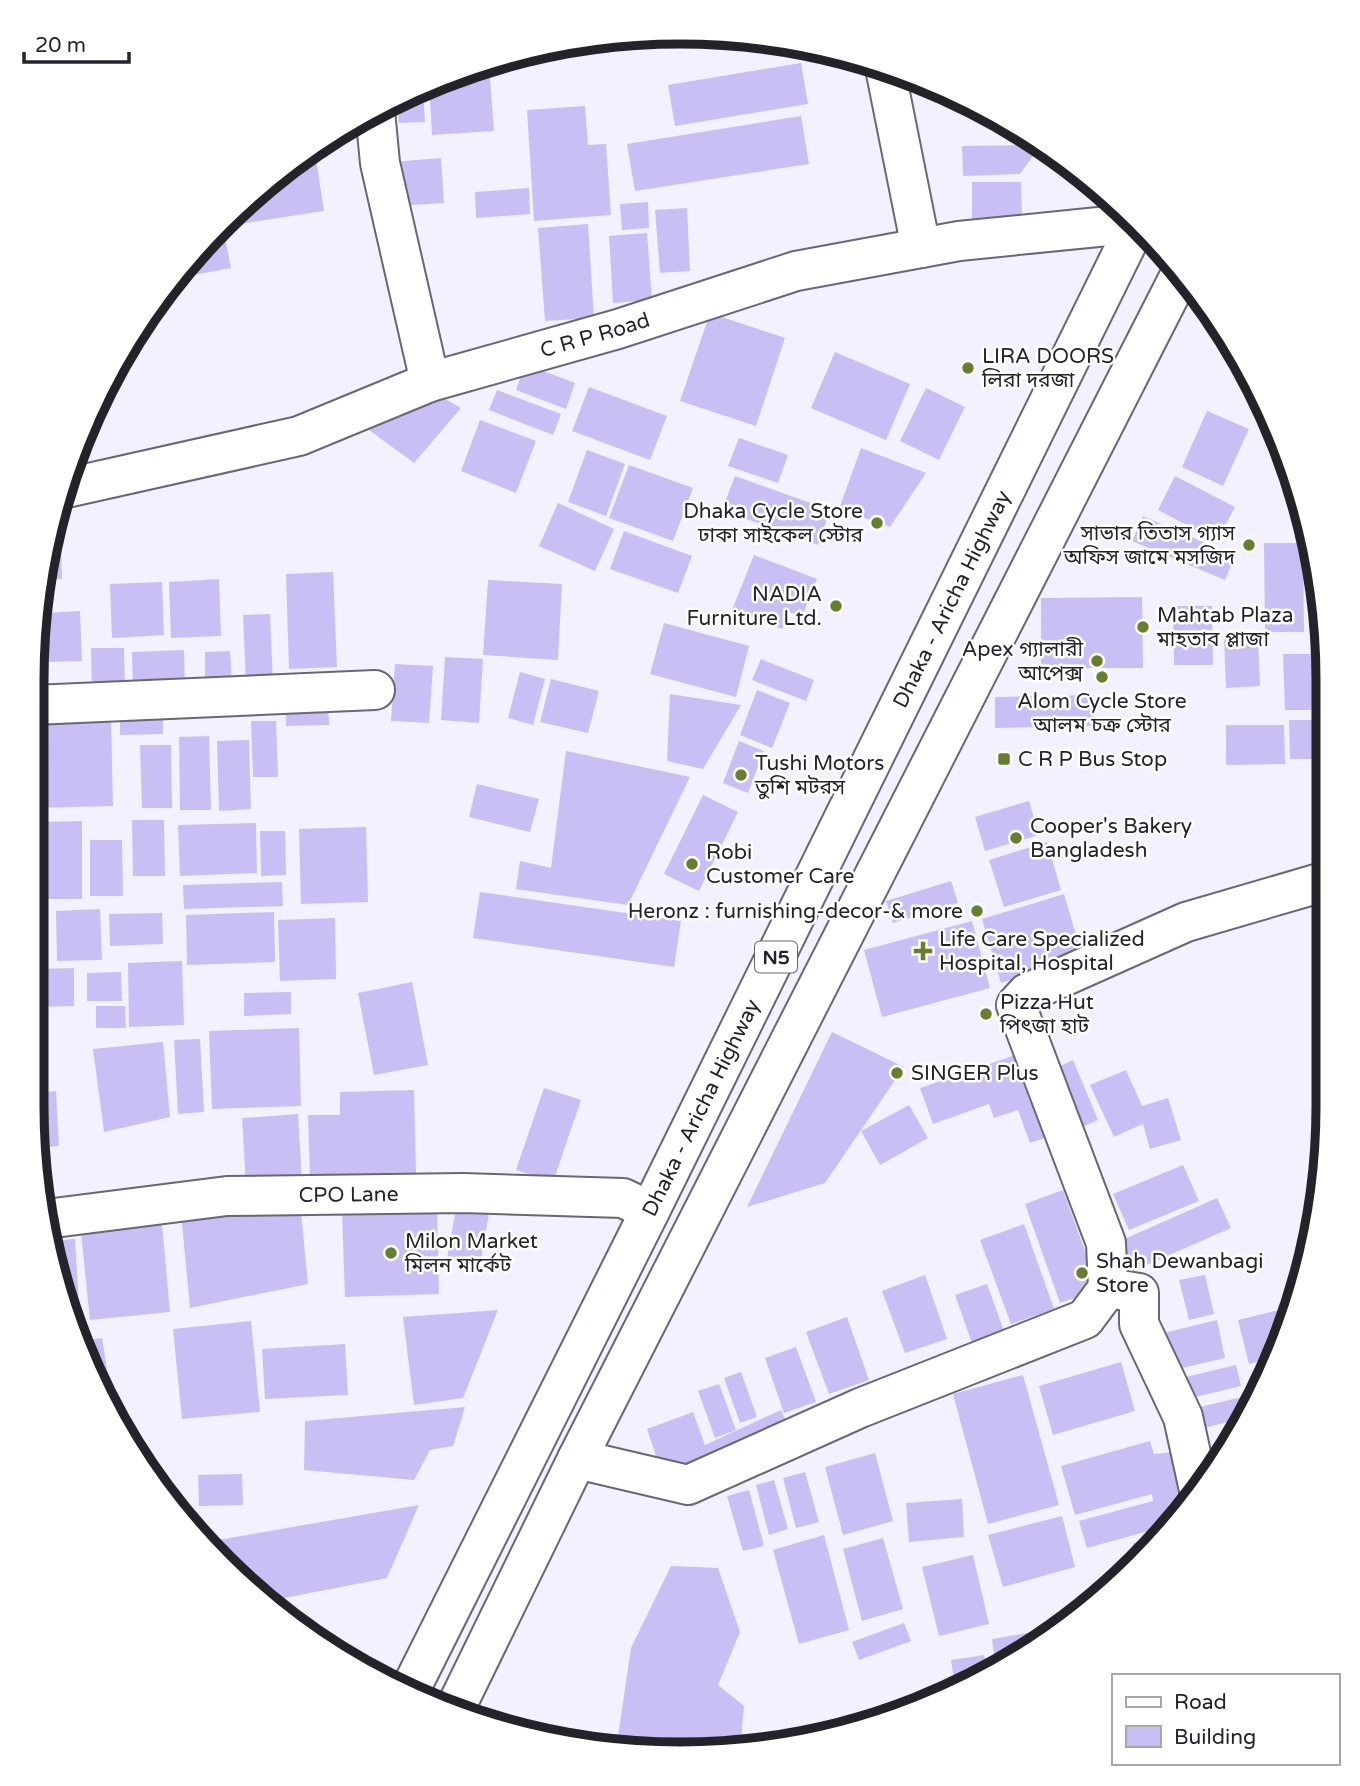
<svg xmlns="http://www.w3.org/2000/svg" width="1360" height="1786" font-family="'Varela Round','Noto Sans Bengali',sans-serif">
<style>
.building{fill:#c9bff5}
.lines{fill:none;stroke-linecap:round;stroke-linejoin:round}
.street-casing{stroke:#696773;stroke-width:42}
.highway-casing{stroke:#696773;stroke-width:42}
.street{stroke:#fff;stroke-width:38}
.highway{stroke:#fff;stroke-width:38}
.poi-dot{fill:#677e2f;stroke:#fff;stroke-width:2.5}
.labels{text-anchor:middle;stroke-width:5;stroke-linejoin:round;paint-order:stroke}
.shield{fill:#fff;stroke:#666569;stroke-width:2}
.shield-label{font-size:19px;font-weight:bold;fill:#242329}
.street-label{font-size:21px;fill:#242329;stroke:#fff}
.poi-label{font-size:21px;fill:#242329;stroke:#fff;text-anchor:start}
.rim{fill:none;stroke:#242329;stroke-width:9}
</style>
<rect width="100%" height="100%" fill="#f3f0ff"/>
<path class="building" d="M608,39l1,14 -84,4v-4l29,-9z
M801,43l29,8 1,4 -28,4z
M801,63l7,41 -133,22 -7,-41z
M489,64l5,67 -62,4 -3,-53z
M423,86l2,36 -26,1 -2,-24z
M585,106l3,39 18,-1 5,71 -77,6 -7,-111z
M801,116l8,48 -174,27 -8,-47z
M1041,145l-21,29 -57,2 -1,-30z
M314,146l10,65 -91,14v-3z
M441,158l3,45 -49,3 -3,-44z
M972,182h49l1,36 -50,1z
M529,188l1,26 -54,4 -1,-26z
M648,202l1,26 -27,2 -2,-26z
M687,208l3,63 -30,2 -5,-63z
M588,224l6,94 -49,3 -7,-93z
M647,233l5,67 -39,3 -4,-67z
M225,238l6,30 -58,11 40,-39z
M710,313l75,25 -29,88 -76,-25z
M835,352l75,32 -24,56 -75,-32z
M525,364l50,19 -9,26 -50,-19z
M589,387l78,29 -17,44 -78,-29z
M926,388l39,19 -26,53 -39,-19z
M497,390l64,24 -8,21 -64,-25z
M438,395l23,13 -47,55 -45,-33z
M1207,411l42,18 -26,57 -41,-19z
M480,420l56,21 -20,52 -55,-22z
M739,438l49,17 -10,28 -50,-17z
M861,448l65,25 -36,54 -51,-18z
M587,450l38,14 -19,52 -38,-14z
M629,465l64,23 -20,53 -64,-23z
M735,476l95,34 -12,35 -96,-35z
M1175,476l60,31 -18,34 -59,-31z
M558,503l56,26 -19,42 -56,-25z
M53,515h7l2,64h-19z
M1143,516l92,40 -10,24 -93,-39z
M624,531l68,25 -14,37 -68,-24z
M1264,543h39l1,89h-39z
M754,555l63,24 -15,38 -13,-5 -7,17 -50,-19z
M333,572l4,95 -48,2 -3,-95z
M219,579l2,57 -50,2 -2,-56z
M488,580l74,4 -4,76 -75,-5z
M162,582l2,53 -52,3 -2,-54z
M1142,597l1,71h-102v-70z
M1173,606h39l1,59h-39z
M80,611l2,50 -34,1 -2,-49z
M270,614l3,70 -27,1 -3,-70z
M664,623l85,23 -13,51 -86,-23z
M1258,638l2,48 -34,2 -2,-49z
M91,648h33l1,43h-33z
M184,650l1,37 -52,2 -1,-37z
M230,651l2,33 -27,1v-33z
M1283,654h32l1,56h-31z
M445,657l38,2 -4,64 -38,-3z
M761,659l53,21 -8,21 -54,-21z
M395,664l38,2 -4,57 -38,-2z
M520,672l25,7 -12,46 -25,-7z
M551,679l48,12 -11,42 -48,-11z
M757,690l33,13 -18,45 -32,-13z
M670,694l71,11 -38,64 -36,-8z
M1094,695v31l-99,2v-31z
M328,700l1,25 -43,1v-25z
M120,712h43v22l-43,1z
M111,716l2,90 -81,2 1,-90z
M1289,720h34v39h-33z
M251,721h25l2,56h-25z
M1226,725h58l1,39 -59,1z
M209,736l2,74h-31l-1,-73z
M249,740l2,69 -32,2 -2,-70z
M739,741l25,10 -16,42 -25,-10z
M140,745h31l1,63h-30z
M566,751l124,26 -62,128 -112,-16 4,-28 31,7z
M477,784l62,15 -9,33 -61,-15z
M703,795l35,17 -39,79 -35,-17z
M1029,801l10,34 -54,16 -10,-34z
M132,820h32l1,56h-32z
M82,821v78h-39l-1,-77z
M256,823l1,50 -77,3 -2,-51z
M366,827l2,75 -67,2 -2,-75z
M260,831h25l1,44 -25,1z
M90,840h32l1,56h-33z
M1047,842l14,48 -57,17 -15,-47z
M951,881l7,22 -65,20 -7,-22z
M282,882l1,24 -99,3 -1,-24z
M480,892l201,29 -7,46 -201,-29z
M1064,894l19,65 -82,24 -19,-64z
M100,909l2,51 -45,1 -1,-50z
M274,912l1,50 -88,3 -1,-50z
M162,913l1,31 -53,2 -1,-32z
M335,918l1,61 -56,2 -2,-61z
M972,921l18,67 -108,29 -18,-67z
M182,961l2,64 -55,2 -1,-64z
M74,968v38l-36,1 -1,-38z
M121,972l1,29h-35v-28z
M412,982l16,83 -54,10 -16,-82z
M291,992v22l-47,2v-23z
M96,1006h29l1,22h-30z
M299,1028l2,78 -89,3 -3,-78z
M832,1032l72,35 -79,116 -78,24z
M200,1039l4,73 -26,2 -4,-74z
M163,1042l7,75 -66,15 -11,-83z
M1018,1054l30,83 -18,6 -12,-33 -24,8 -5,-14 -56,20 -13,-36z
M1073,1060l25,60 -23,10 -25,-59z
M1126,1070l16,36 26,-8 13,42 -31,9 -7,-25 -29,13 -24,-52z
M544,1088l37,12 -28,82 -37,-12z
M414,1090l2,84 -106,3 -2,-62h32v-23z
M56,1091l3,55 -22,2 -5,-55z
M909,1105l19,33 -48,27 -19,-34z
M298,1114l4,68 -56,3 -4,-67z
M1183,1165l16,36 -70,29 -16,-36z
M1063,1190l36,100 -39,13 -35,-99z
M1217,1198l14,30 -98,43 -13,-30z
M300,1202l8,82 -118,24 -9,-95z
M456,1208l33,6 -9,51 -33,-6z
M437,1209l2,85 -94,3 -3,-86z
M162,1224l8,88 -80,8 -9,-88z
M1024,1224l30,85 -43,15 -31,-84z
M75,1239l5,84 -6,1 -20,-50 -5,-33z
M925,1275l22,64 -42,14 -23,-62z
M1205,1275l9,39 -25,6 -10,-40z
M987,1284l17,47 -32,12 -17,-48z
M1296,1306l-24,52 -23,6 -11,-44z
M498,1310l-35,88 -49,7 -11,-88z
M847,1317l22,63 -40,14 -23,-62z
M1217,1320l8,38 -69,16 -9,-37z
M251,1321l9,91 -78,7 -9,-90z
M102,1338l13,80 -1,1 -32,-78z
M345,1344l3,51 -83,4 -3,-50z
M796,1347l20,55 -32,11 -19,-55z
M1121,1362l14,49 -82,24 -14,-49z
M1236,1365l5,21 -79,19 -5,-21z
M741,1372l16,45 -17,6 -16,-45z
M1023,1375l36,130 -71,19 -35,-130z
M719,1384l17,46 -21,8 -17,-47z
M1242,1397l4,16 -14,28 -5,-19 -43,11 -5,-21z
M465,1407l-12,39 -23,4 -16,30 -110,-10 1,-49z
M781,1410l15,32 -118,54 -18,-28 -13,-39 46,-17 12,33z
M1150,1441l4,13 51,-5 3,31 -29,35 -11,1 2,9 -83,23 -8,-27 74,-20 -1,-7 -77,21 -14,-49z
M875,1453l18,68 -50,14 -18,-68z
M805,1472l14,50 -23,6 -13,-50z
M242,1474l1,31 -44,1 -1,-31z
M774,1480l14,49 -19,6 -13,-50z
M749,1490l15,56 -21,5 -16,-55z
M962,1499l2,38 -55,5 -3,-39z
M419,1505l-32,73 -118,23 -44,-33 -7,-28z
M1062,1516l13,51 -72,20 -15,-52z
M824,1535l25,95 -50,14 -26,-94z
M883,1538l20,71 -41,12 -19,-72z
M1160,1538l-22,27 -1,1 -4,-23z
M973,1555l16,69 -50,12 -17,-69z
M671,1566l47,2 22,64 -22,53 26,21 -4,44 -18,3 -105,-10 14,-95z
M904,1623l7,18 -52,19 -7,-18z
M1062,1627l-22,18 -44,22 -4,-28z
M984,1655l3,17 -32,15 -4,-27z"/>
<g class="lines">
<defs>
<g id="street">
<path d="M885,68l36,180"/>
<path d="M375,111l5,52 50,219"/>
<path id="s1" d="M62,489l237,-53 131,-54 188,-53 178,-58 163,-30 179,-18"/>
<path d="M33,705l342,-15"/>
<path id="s2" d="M46,1219l181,-23 236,-3 160,5 27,13"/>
<path d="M1108,1288l31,5v31l44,93 16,73"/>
<path d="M577,1459l111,26 172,-77 225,-89 23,-31 -2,-45 -90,-238 11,-12 159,-71 137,-40"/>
</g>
<g id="highway">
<path id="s3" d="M410,1690l240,-479 488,-990"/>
<path d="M455,1709l122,-250 604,-1186"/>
</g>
</defs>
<use href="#street" class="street-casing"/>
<use href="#highway" class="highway-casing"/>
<use href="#street" class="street"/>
<use href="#highway" class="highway"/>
</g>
<g class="poi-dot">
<circle cx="968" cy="368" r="7"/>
<circle cx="877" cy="523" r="7"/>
<circle cx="1249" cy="545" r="7"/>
<circle cx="836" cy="606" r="7"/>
<circle cx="1143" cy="627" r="7"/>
<circle cx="1097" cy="661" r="7"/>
<circle cx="1102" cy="677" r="7"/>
<rect x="997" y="752" width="14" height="14" rx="3.5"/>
<circle cx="741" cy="775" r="7"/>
<circle cx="1016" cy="838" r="7"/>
<circle cx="692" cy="864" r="7"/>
<circle cx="977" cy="911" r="7"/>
<path d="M919.5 940.5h7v7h7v7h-7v7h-7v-7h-7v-7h7z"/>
<circle cx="986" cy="1014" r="7"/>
<circle cx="897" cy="1073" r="7"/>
<circle cx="391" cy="1253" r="7"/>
<circle cx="1082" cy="1273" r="7"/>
</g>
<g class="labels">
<rect class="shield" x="755" y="941.5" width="42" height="31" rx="5"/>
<g class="shield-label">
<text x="776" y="964">N5</text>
</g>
<g class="street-label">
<text dy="7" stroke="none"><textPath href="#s1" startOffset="556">C R P Road</textPath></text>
<text dy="7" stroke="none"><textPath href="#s3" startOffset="1218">Dhaka - Aricha Highway</textPath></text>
<text dy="7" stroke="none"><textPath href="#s3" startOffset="651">Dhaka - Aricha Highway</textPath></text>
<text dy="7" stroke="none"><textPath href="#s2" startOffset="304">CPO Lane</textPath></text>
</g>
<g class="poi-label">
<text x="982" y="363">LIRA DOORS<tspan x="982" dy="24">লিরা দরজা</tspan></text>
<text x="863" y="518" text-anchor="end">Dhaka Cycle Store<tspan x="863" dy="24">ঢাকা সাইকেল স্টোর</tspan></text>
<text x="1235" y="540" text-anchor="end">সাভার তিতাস গ্যাস<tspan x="1235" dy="24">অফিস জামে মসজিদ</tspan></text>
<text x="822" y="601" text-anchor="end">NADIA<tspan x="822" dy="24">Furniture Ltd.</tspan></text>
<text x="1157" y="622">Mahtab Plaza<tspan x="1157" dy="24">মাহতাব প্লাজা</tspan></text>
<text x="1083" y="656" text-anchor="end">Apex গ্যালারী<tspan x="1083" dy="24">আপেক্স</tspan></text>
<text x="1102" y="708" text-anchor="middle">Alom Cycle Store<tspan x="1102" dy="24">আলম চক্র স্টোর</tspan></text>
<text x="1018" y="766">C R P Bus Stop</text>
<text x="755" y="770">Tushi Motors<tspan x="755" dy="24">তুশি মটরস</tspan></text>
<text x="1030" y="833">Cooper's Bakery<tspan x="1030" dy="24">Bangladesh</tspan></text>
<text x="706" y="859">Robi<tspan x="706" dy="24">Customer Care</tspan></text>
<text x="963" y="918" text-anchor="end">Heronz : furnishing-decor-&amp; more</text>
<text x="939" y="946">Life Care Specialized<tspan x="939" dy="24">Hospital, Hospital</tspan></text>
<text x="1000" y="1009">Pizza Hut<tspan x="1000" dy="24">পিৎজা হাট</tspan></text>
<text x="911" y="1080">SINGER Plus</text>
<text x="405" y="1248">Milon Market<tspan x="405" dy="24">মিলন মার্কেট</tspan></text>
<text x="1096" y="1268">Shah Dewanbagi<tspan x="1096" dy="24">Store</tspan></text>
</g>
</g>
<path d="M0 0H1360V1786H0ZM680 44H680A636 636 0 0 1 1316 680V1106A636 636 0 0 1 680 1742H680A636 636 0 0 1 44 1106V680A636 636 0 0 1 680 44Z" fill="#fff" fill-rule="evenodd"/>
<path class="rim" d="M680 44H680A636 636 0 0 1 1316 680V1106A636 636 0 0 1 680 1742H680A636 636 0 0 1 44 1106V680A636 636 0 0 1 680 44Z"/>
<rect x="1112" y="1674" width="228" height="91" fill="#ffffff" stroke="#a7a7a9" stroke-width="2"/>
<rect x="1126" y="1697" width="35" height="10" fill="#ffffff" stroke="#a7a7a9" stroke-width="2"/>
<text x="1174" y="1709" font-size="21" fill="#242329">Road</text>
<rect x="1126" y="1726" width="35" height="21" fill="#c9bff5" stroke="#a7a7a9" stroke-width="2"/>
<text x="1174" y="1744" font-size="21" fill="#242329">Building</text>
<path d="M24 52v10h105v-10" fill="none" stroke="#242329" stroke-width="3.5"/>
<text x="35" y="52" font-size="21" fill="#242329" stroke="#ffffff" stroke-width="5" paint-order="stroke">20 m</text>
</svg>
